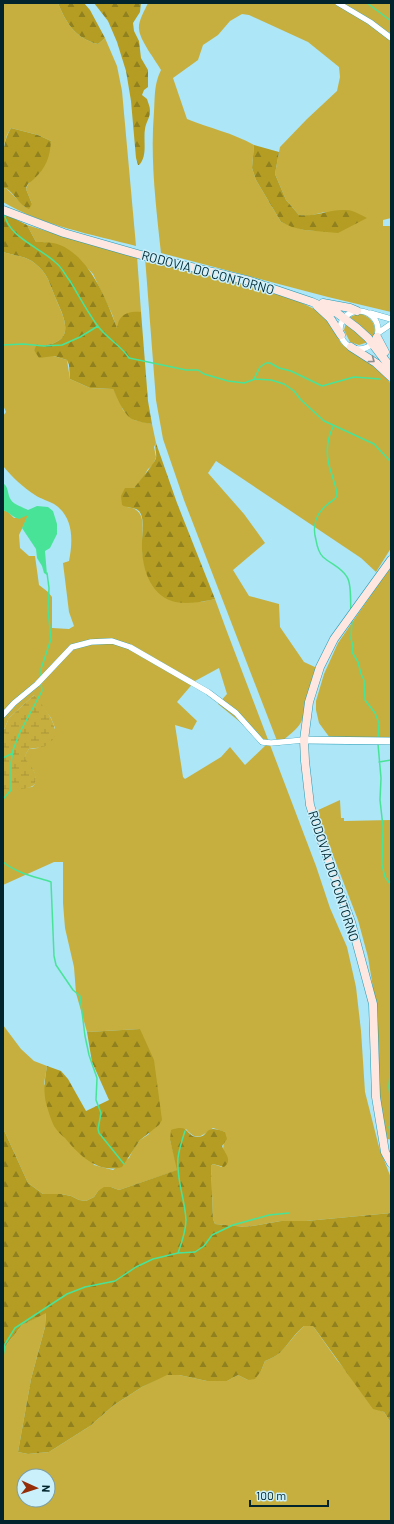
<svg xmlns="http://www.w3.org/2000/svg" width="394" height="1524" font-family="Barlow,sans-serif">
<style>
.grass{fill:#c6af3e;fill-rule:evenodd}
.forest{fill:url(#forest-firs)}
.wetland{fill:url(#wetland-marsh)}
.water{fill:#49e398}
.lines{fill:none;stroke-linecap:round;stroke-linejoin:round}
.stream{stroke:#49e398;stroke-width:1.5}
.minor-casing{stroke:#269ab5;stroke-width:6}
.tertiary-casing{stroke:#269ab5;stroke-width:8}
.secondary-casing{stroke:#269ab5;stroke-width:9}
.minor{stroke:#fff;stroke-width:5.5}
.tertiary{stroke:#fff;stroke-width:7}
.secondary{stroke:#fee7e0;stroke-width:8}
.oneway{stroke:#8c8f8f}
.labels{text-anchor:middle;stroke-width:3;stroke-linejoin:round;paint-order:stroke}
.street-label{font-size:13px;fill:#01242d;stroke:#caf0fb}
</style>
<defs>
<pattern id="forest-firs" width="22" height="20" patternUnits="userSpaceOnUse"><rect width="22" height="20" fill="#b49d22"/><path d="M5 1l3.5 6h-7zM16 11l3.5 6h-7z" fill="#90801e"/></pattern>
<pattern id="wetland-marsh" width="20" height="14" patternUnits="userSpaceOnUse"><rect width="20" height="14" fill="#c6af3e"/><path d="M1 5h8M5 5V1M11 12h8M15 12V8" fill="none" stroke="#a89637"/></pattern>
</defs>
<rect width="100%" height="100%" fill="#ace6f7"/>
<path class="grass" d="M3,3h55c8,20 18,36 40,41l7,-6 12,28 5,25 14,155c-45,-12 -93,-20 -133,-44v-13l3,-1 19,19 7,-3 -6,-15c2,-8 11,-12 16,-20 4,-8 6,-19 9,-28l-13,-6 -27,-7 -4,7 -4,14z
M148,3h243v215l-8,2v6h8v86l-63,-15 -167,-44c-5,-47 -11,-94 -7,-141 1,-16 0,-28 7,-42 -6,-11 -21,-29 -22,-41 -1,-8 6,-19 9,-26zM242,14l7,1 59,27 31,25 1,10 -3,14 -30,28 -27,28 -1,5 -4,22 11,26 13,15 9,1 17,-4 -6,19 -15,-1 -23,-8 -25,-42 -4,-12 2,-23c-21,-12 -45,-17 -67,-26l-14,-41 25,-18 5,-15 15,-10 12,-14z
M27,225l32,10 78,21 4,56h-4l-20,17 -5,-15 -19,-40 -18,-19 -31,-13h-8z
M3,252c15,5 24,3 36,15 10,9 12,21 17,32 5,13 17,33 2,42 -7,4 -12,5 -20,4l-4,5 33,10 3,19 20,9 23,1 7,12 3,9 11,10 18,4 4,19 -2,4 2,10 -1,3 -2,5 -5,4 -5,9 -9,10 -7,19c20,2 15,20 15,35 0,9 1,17 3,25l56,35 14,-3 11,30 90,237 14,42 17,39 9,40 5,44 4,61 14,55 12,31v35l-85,8h-25l-35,6 -31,-3 -2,-5 -2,-53 2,-2 9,3c1,-12 1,-23 3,-35l-12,-4c-12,8 -16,14 -27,1l-16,11 8,30 -59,20 -8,-3 -13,4 -4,6 -8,4 -7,-1 -8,-4 -10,-2h-18l-15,-11 -25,-55v-103l18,24 13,12 13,5 -3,18 50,81 19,5 16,-12 4,-8 7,-10 9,-6 -9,-105 -53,3 -11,-39 -2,-26 -9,-39 -2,-25v-41h-9l-51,23v-109l1,13 28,-2 3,-3c1,-6 0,-14 -5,-18 -6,-7 -7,-9 -1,-17l9,-1 17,-20 -4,-10 -17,-23 -25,23 -6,14v-222l5,2 6,6 15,-4 -10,21 1,13 9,8h6l4,29 9,7 4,5v31l17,1 5,-3 -5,-14 -6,-49 6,-2c4,-20 5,-44 -15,-57 -5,-3 -13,-5 -19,-9 -12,-8 -23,-18 -32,-29v-50l3,-4 -3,-7zM219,668l8,26 -9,10 49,40 -22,21 -15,-18 -9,10 -36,22 -2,-2 -8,-52 17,5 5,-9 -20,-19 18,-21z
M145,257l135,36 26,12 14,7 10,11 11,20 6,5 27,15 17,21v164l-15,24 -15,-14 -145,-97 -8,12 36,41 21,29 -32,27 16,26 30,8 1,23 24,35 13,6c-4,15 -9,43 -17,56 -5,8 -19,16 -21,22l-95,-246 -21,-61 -7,-39z
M361,314c11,3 17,13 12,23l-23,-20 5,-2z
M346,323l22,19 -9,3 -9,-3 -6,-12z
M391,566v175l-61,-3 -11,-15 -3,-13v-9l8,-27 14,-31z
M340,800l1,18h3v3l47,-1v320l-6,-2 -4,-19 -7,-125 -6,-37 -10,-37 -42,-109z
M46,1312l-1,15 -14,52 -13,73 10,2 21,-2 41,-26 24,-21 28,-18 25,-13 12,1 28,6h20l11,-6 10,5 13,-9 4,-10c20,-7 24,-22 39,-35h9l24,34 42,50 5,2 7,11v98h-388v-172l19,-24zM24,1476h24v24h-24z"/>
<path class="forest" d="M58,3h26l6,7 15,28 -7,6c-22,-5 -32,-21 -40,-41z
M94,3h47l-1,9 -7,11 1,8 5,10 2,17 7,12v17l-4,3 -2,5 5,4c1,4 3,7 3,12 0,7 -4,11 -5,18 -2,11 3,27 -6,36h-1l-2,-7 -5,-57 -5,-30 -9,-29 -9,-21z
M11,128l27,7 13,6c-1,16 -5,27 -17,38 -4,4 -7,4 -8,10l6,15 -3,5c-10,-4 -14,-15 -23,-21l-3,1c0,-20 -3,-43 8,-61z
M254,145l25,7 -4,22 11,26 13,15c16,2 31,-6 47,-5 7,0 15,5 21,8l-29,15 -34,-3 -12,-3 -11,-5 -25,-42 -4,-12z
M3,213l24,12 9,17c8,0 17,0 24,3 30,12 47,56 57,83 1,-2 1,-7 3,-9 4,-7 15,-8 21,-7l7,89 4,23c-6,-1 -12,-2 -18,-4 -10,-4 -16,-21 -21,-31l-23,-1 -20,-9 -1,-14 -2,-5 -13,-4 -15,2 -5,-8 3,-6 1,1c8,1 13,0 20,-4 15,-9 3,-30 -2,-42 -5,-11 -7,-23 -17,-32 -12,-12 -21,-10 -36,-15z
M156,443l21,60 38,96c-12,3 -31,6 -43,2 -24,-8 -31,-38 -30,-59 0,-9 3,-24 -3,-31 -4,-4 -12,-3 -17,-6l-1,-9 4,-8h9c4,-5 21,-25 22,-30 1,-6 -2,-10 0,-15z
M140,1029l14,31 8,60 -3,5 -19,15 -18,27c-24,7 -43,-12 -57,-29 -4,-3 -8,-7 -11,-12 -3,-6 -6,-16 -8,-23 -3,-13 -1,-25 1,-37l14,5 7,8 18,32 23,-11 -17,-38 -5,-30z
M3,1128l25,55 15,11h18l10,2 8,4 7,1 8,-4 4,-6 6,-4h7l8,3 58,-20 -7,-30 1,-10c19,-7 14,6 26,7 13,1 5,-14 28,-5l2,7 -5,7c3,8 11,14 2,21l-11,-3 -2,2 2,53 2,5 31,3 35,-6h25l85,-8v210l-7,-11 -11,-3 -60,-83h-9c-16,13 -18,28 -39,35l-4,10 -6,8 -7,1 -10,-5 -11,6h-20l-28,-6h-12l-25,12 -28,18 -24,21 -41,26 -21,2 -10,-2 13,-73 14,-52 1,-14 -24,12 -19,24z"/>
<path class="wetland" d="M34,695c10,12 33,38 13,50 -6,4 -12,2 -18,4 -9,12 1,12 5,22 2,4 2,9 1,13 -6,6 -22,6 -31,5l-1,-57 6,-14z"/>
<path class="water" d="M3,483c6,4 4,11 8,17 3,5 12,7 17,10l9,-4 11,1 5,4 4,13v10l-7,14 -5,3 2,24 -3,-2 -2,-7 -5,-8 -1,-9 -14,-21 6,-13 -9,4c-7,-2 -10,-7 -16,-9z"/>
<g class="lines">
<path class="stream" d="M367,3l24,18
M4,213c4,24 35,34 51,49 7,5 10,13 15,19 9,15 17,30 27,44 9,13 24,20 32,33l57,12h12l6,4 24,7 16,2 11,-4 16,1 13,4 10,7 7,9 23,21 50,23 17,18
M3,345l20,-1 21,2 18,-1 18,-8 18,-11
M254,379l6,-12 6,-4h4l9,5 12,3 31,15 32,-9 26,2
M333,427c-8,16 -7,32 -1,48 2,8 5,13 5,21 -2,4 -6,5 -9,8 -12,9 -16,22 -12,36 1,6 3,13 7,17 8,7 19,11 24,20 5,7 3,25 4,34
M352,619l-1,20 2,7 -1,6 6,10 3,12 3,6 1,20 10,13 4,10 -1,15
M41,677v-8l10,-30 -3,-29 1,-22 -2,-15
M378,744l3,34 -1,22 3,27 -1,38 3,12 6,8
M3,758l10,-5
M379,762l12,-2
M3,799l8,-9v-27l2,-13 7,-18 22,-41 -1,-8
M3,862c13,11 33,15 48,20l3,74 2,9 17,25 7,6 5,40 4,19 8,23 -1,22 5,13 -3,16 1,4 25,31
M391,1061l-2,26 2,18
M391,1125l-2,2 2,7
M178,1253c4,-11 8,-22 8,-33 -1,-21 -10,-41 -8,-62 1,-9 4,-18 7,-27
M3,1357l2,-13 10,-16 52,-34 18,-7 30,-6 21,-14 17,-8 25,-6 17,-1 9,-6 8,-11 21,-10 36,-10 20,-2"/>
<defs>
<path id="minor" d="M338,3l32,19 21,16
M340 330a19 19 0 1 1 38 0a19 19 0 1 1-38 0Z
M370,313l21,6
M378,333l13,-9
M3,715l11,-12 23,-19 35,-37 19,-5 21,-1 18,6 78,45 28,21 26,29 9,1 33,-3"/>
<path id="tertiary" d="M304,740l87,1"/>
<path id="secondary" d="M3,210l61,23 77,22 109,26 62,21 25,11 20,15 11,10 23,30
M323,303l27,5 7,3
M317,306l13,12 11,17
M377,337l8,15
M351,347l25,16 15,14
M391,560l-57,79 -14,28 -11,35 -5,38 1,21 5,44 9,29 32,88 22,82 3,93 9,55 6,11"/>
</defs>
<use href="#minor" class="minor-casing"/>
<use href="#tertiary" class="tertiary-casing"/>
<use href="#secondary" class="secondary-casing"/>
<use href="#minor" class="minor"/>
<use href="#tertiary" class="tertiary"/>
<use href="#secondary" class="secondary"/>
</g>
<defs><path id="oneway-chevron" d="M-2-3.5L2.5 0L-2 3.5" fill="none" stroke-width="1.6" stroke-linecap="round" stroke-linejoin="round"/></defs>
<use class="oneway" href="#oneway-chevron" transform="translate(372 360) rotate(37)"/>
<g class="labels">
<g class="street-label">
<text transform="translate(208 272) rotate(15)" y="5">RODOVIA DO CONTORNO</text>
<text transform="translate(334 876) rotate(72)" y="5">RODOVIA DO CONTORNO</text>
</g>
</g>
<rect width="394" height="1524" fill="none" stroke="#01242d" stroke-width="8"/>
<g transform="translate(36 1488) rotate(93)"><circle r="19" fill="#caf0fb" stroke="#7a9ea9"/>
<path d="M0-3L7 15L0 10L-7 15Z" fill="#952e08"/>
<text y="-6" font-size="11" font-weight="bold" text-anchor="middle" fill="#01242d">N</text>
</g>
<path d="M250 1500v6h78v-6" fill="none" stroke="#01242d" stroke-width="2"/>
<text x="256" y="1500" font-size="12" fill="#01242d" stroke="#caf0fb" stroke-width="3" paint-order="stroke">100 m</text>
</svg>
